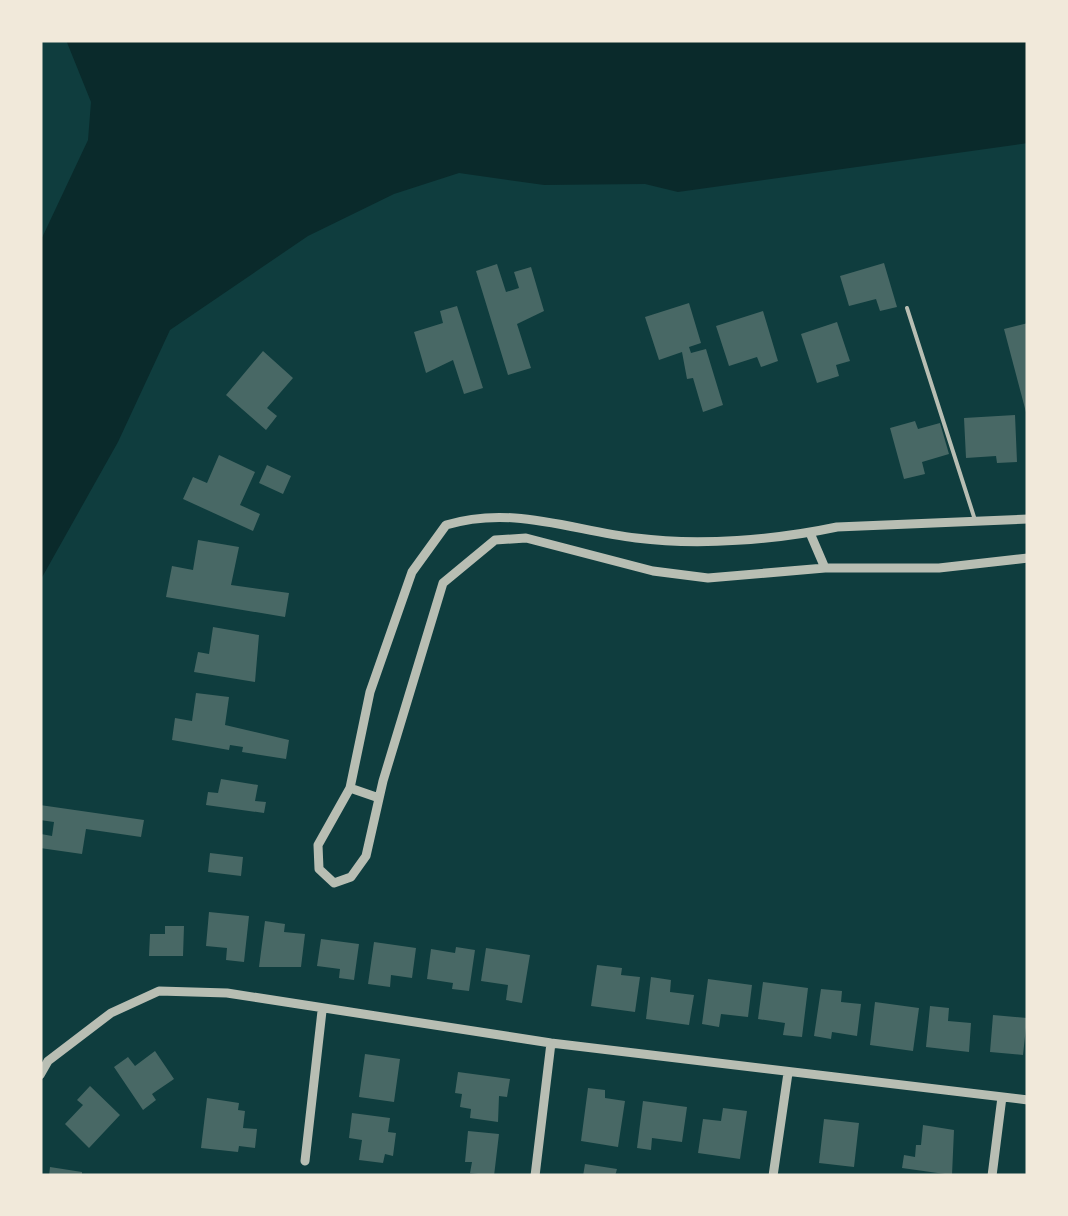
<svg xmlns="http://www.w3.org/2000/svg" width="1068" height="1216" font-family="'Nunito Sans',sans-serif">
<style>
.water{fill:#0a2a2b}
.building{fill:#486865}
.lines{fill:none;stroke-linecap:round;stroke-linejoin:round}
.service{stroke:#b8beb3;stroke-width:4}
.minor{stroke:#b8beb3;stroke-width:9}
</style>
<rect width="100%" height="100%" fill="#0f3d3e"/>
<path class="water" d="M66,40h962v103l-350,49 -33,-8 -101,1 -85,-12 -65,21 -86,42 -138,94 -52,112 -78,139v-339l48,-102 3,-38z"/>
<path class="building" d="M884,263l13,44 -17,4 -4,-12 -27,7 -9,-30z
M497,264l9,28 13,-4 -5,-16 17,-5 13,44 -27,13 14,44 -23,7 -32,-104z
M689,303l12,40 -12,4 2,6 15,-4 17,56 -20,7 -10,-34 -6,1 -5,-27 -23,8 -14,-43z
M457,306l26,82 -19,6 -11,-34 -27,13 -12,-41 29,-9 -3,-12z
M763,311l15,50 -17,6 -4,-10 -28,9 -13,-40z
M837,322l13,39 -14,4 3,11 -22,7 -16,-49z
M1028,323v93h-1l-23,-87z
M263,351l30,27 -26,30 10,8 -11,14 -40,-35z
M1015,415l2,47 -20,1 -1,-7 -30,2 -2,-40z
M915,421l3,8 22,-6 9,31 -27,8 3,12 -21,5 -14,-51z
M219,455l36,17 -15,33 20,9 -7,17 -70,-32 10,-22 14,6z
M267,465l24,11 -8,18 -24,-11z
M198,540l41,7 -8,38 58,8 -4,24 -119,-20 6,-31 21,4z
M213,627l46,8 -4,47 -61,-10 4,-20 11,2z
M196,693l33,4 -4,28 64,15 -3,19 -44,-7 1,-5 -13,-2 -1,5 -57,-10 3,-22 17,3z
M221,779l37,6 -3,16 11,1 -2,11 -58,-8 2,-13 10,1z
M40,805l104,15 -3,17 -55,-8 -4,25 -42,-6 1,-14 11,2 2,-14 -14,-2z
M210,853l33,4 -2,19 -33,-4z
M209,912l40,4 -5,46 -18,-2 1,-12 -21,-2z
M265,921l20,3 -1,8 21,2 -4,33h-42z
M165,926h19l-1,30h-34l1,-22h15z
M321,939l38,5 -5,36 -15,-2 1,-9 -23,-3z
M374,942l42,6 -4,30 -21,-3 -1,12 -22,-3z
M456,947l19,3 -6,41 -17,-2 1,-6 -26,-4 4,-30 24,4z
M486,948l44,7 -8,48 -16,-3 2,-15 -27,-4z
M597,965l25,3 -1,7 19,2 -5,35 -44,-6z
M651,977l20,3 -1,12 24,3 -5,30 -43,-6z
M708,979l44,6 -4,32 -27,-3 -2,13 -17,-3z
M763,982l45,6 -6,49 -19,-2 2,-12 -27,-4z
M821,989l21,2 -1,11 20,2 -4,32 -25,-4 -1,7 -17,-3z
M875,1002l44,6 -6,43 -43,-6z
M930,1006l19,2 -1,13 23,2 -2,29 -43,-5z
M993,1015l34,3 -4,37 -33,-3z
M155,1051l19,28 -22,15 4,6 -13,10 -29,-43 14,-10 7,9z
M365,1054l35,5 -6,43 -35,-5z
M458,1072l52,7 -3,18 -8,-1 -1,26 -28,-4 1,-9 -11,-2 2,-13 -7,-1z
M90,1086l30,29 -31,33 -24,-24 18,-19 -6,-5z
M588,1088l17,2v8l20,3 -7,46 -37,-6z
M207,1098l32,5 -1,7 7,1 -2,17 14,1 -2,19 -16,-2 -1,6 -37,-4z
M643,1101l44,6 -5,35 -30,-4 -1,12 -14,-2z
M723,1108l24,3 -7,48 -42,-6 5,-34 18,2z
M352,1113l38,5 -2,14 8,1 -3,23 -8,-2 -2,9 -24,-3 3,-20 -13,-2z
M824,1119l35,4 -5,44 -35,-4z
M923,1125l31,5 -2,45 -50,-7 2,-13 11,2 1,-12h5z
M468,1131l31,3 -5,42 -24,-3 2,-11h-7z
M585,1164l32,5 -2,7h-32z
M50,1167l32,5v4h-33z"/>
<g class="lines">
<path class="service" d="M907,308l68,212"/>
<path class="minor" d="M1028,519l-191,8c-61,13 -138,19 -201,11 -65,-8 -124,-33 -190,-13l-34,47 -42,120 -20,96 -32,57 1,24 15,14 17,-6 15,-21 17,-75 60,-198 52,-43 31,-2 127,33 55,7 117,-10h114l89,-10
M810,533l15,35
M350,788l29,10
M40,1075l8,-14 63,-48 48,-22 68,2 324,50 477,57
M305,1161l17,-150
M535,1176l16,-133
M773,1176l15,-103
M992,1176l10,-79"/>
</g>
<rect width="1068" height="1216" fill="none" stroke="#f1e9da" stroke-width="85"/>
</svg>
